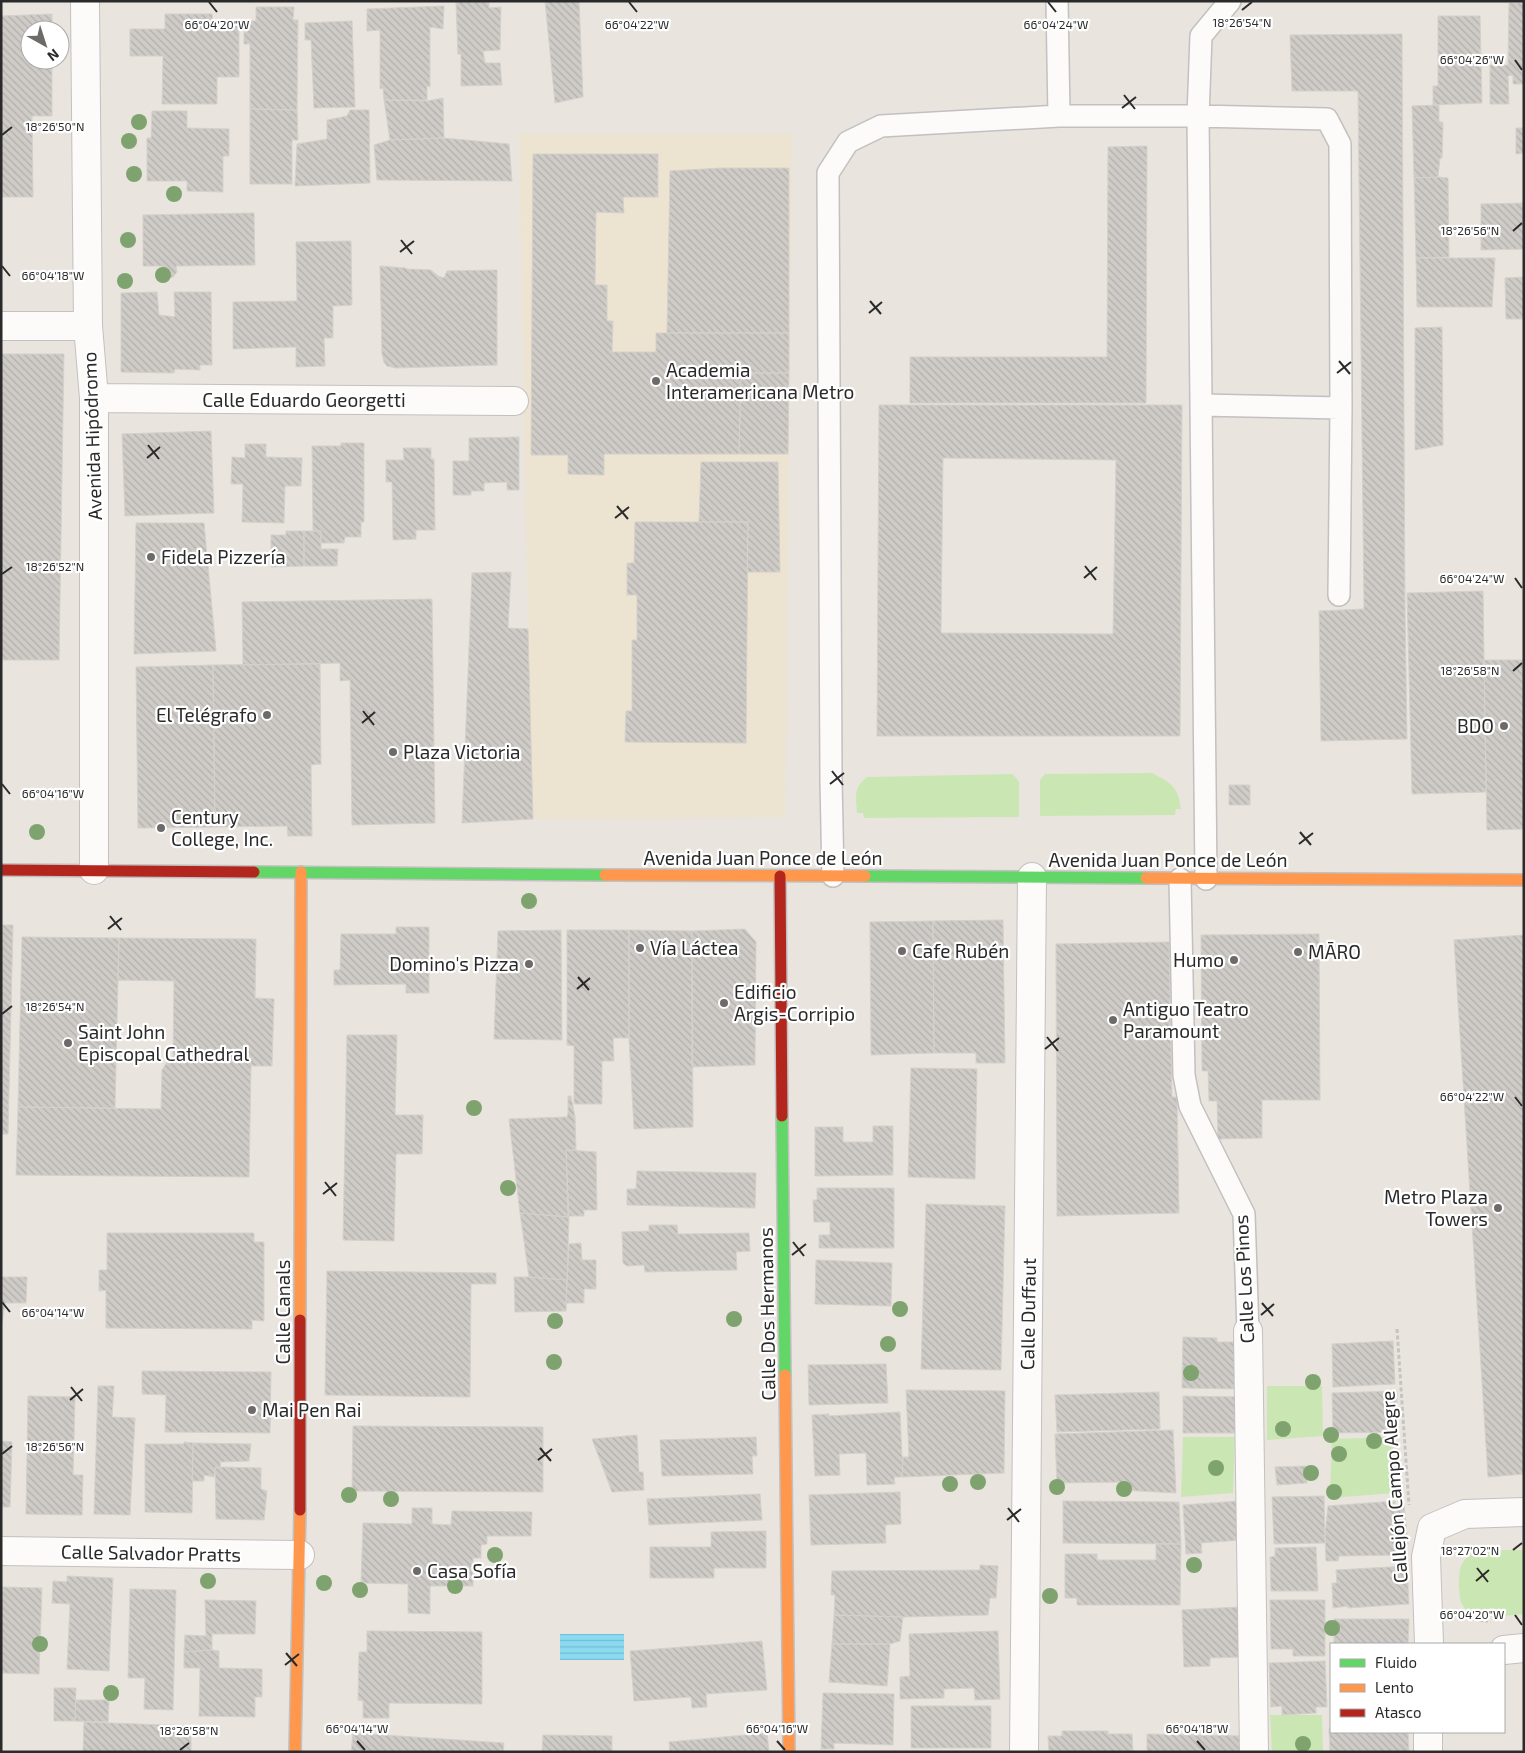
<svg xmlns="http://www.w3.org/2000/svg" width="1525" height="1753" font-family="'Exo 2',sans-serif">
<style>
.education{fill:#ede3d1}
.green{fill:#cae7b3}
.water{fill:url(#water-rules)}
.building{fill:url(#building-back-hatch);stroke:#d4d0ca;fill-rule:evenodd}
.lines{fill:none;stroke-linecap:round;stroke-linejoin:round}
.lane-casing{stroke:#c2c0c0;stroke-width:24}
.street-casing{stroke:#c2c0c0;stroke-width:30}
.fast-casing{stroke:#c2c0c0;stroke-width:14}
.slow-casing{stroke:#c2c0c0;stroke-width:14}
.jam-casing{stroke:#c2c0c0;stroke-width:14}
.path{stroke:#c5c4c3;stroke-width:3;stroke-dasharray:4 2.5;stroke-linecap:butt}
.lane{stroke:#fcfbfa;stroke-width:21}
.street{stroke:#fcfbfa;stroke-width:28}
.fast{stroke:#63d668;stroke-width:11}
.slow{stroke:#ff974d;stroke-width:11}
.jam{stroke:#b3261e;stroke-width:11}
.tree{fill:#7ea36e}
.ticks{fill:none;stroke:#2a2a2a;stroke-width:2}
.poi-dot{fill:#6d6b69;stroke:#fff;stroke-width:2}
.labels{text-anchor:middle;stroke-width:4.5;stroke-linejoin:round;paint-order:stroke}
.poi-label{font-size:19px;fill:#2a2a2a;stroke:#fff;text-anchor:start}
.street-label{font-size:19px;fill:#2a2a2a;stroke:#fff}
.ticks-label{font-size:12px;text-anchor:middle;fill:#2a2a2a;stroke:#fff;stroke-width:4.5;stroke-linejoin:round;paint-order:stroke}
</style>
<defs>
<pattern id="water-rules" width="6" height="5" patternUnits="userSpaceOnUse" patternTransform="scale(1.25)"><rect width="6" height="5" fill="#8adaf2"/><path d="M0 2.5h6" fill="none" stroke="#77bbd0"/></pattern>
<pattern id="building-back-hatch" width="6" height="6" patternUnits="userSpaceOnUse" patternTransform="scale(1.25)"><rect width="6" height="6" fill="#cfccc8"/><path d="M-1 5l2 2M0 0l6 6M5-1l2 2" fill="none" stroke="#b2afac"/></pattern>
</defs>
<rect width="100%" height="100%" fill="#e9e4de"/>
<path class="education" d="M519,134h273l-7,683 -252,2 -5,-190z"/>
<path class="green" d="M1152,773c19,10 26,13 29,36h-5l-1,6 -135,1v-36l5,-6z
M1013,774l6,8v35l-155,1 -1,-5h-6c-1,-16 -4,-25 10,-36z
M1267,1386h55l1,50 -56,4z
M1183,1437h52l-2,56 -52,4z
M1393,1437l2,56 -65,5 2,-59z
M1524,1550v64c-16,1 -39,6 -54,-2 -11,-6 -10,-15 -11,-26 0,-14 0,-27 15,-32 10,-5 37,-4 50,-4z
M1270,1715h52l1,37h-51z"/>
<path class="water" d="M560,1634h64v26h-64z"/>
<path class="building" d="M545,1h34l4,96 -28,6z
M456,2h33v6l12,-1 -1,43 -17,1 2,12h15l2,22 -41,1v-32h-3z
M1509,3h15v81h-11v-9l-5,1 1,28h-19v-39h18z
M444,6l-1,23 -13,-2v60l-3,-1v14h-43l-1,-12 -3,1v-59l-13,1v-22z
M256,7h38l-1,13h5l-1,90 -47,-1v-65h-6v-23h12z
M52,14v16h-22v30h22v56h-20l1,81h-32v-181z
M165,14h47l1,9h26v54h-22v27h-55l1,-48h-33v-27h35z
M1438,16h42l2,87 -49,2v-19h5z
M352,21l3,86 -41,1 -3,-68h-6v-17z
M1402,34l3,574 2,131 -86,2 -2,-130 45,-2 -6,-518h-66l-2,-56z
M443,98l1,40 -54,2 -6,-40 43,1z
M1439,105v16l4,2 -1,35h-2l-2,19 -24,1 -2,-72z
M250,109l47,1 1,30h-6v44h-42z
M350,110h19l1,73 -75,3 2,-42 30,-5v-19l20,-4z
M152,111h35v17l42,1v27h-6v36l-36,-1v-10h-40v-43h4z
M1516,128h8v25l-8,1z
M443,138l66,6 3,37 -135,-1 -3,-35 16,-5z
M1147,146l-1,257h-236v-46h197l1,-210z
M533,154h125v43h-35l1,16 -28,-1 -1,73h12v36h6l-1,31h44v-19h133v40h-48l-2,81h-135v21l-36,-1v-19h-37z
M721,168h68v165h-122l3,-162z
M1438,177l10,1 1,79 -33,1 -2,-80z
M1524,203v46l-43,1v-46z
M254,213l1,52 -79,1 1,6 -4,5 -6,1 -4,-3 -1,-9h-19v-51z
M351,241l1,64 -19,1v32h-9l1,28 -29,1v-20l-63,2v-47l64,-1 -1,-59z
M1416,258h79l-3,49h-75z
M380,266l25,2 2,1 24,1 7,6 6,2 3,-7 50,-1v95l-101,3 -9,-2 -3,-4 -2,-8z
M1524,277v42h-18l-1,-41z
M157,292l2,23 16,2 -1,-25h37l1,73h-12v5l-25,-1 -1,4 -53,-1v-79z
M1442,327l1,118 -28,5v-122z
M1,354h63l-5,306h-58z
M741,373h48l-1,81h-49z
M879,405h303l-2,331h-303zM943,458l173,2 -3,174 -172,-1z
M211,431l3,82 -89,3 -3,-82z
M519,437v53h-12v-8l-23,1v8h-13v4h-18v-34h16v-23z
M341,443h23v79h-3v15h-16l-1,6h-23v-12h-8l-1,-85h29z
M245,444h21v13l36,1 -1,28h-16l-1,37 -42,-1 1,-38h-12l1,-27 13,1z
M403,448h28v11h3l1,71h-19v9l-23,1 -1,-58h-6v-22h18z
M701,462h77l2,110h-33l1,-50h-49z
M635,522h113l-2,221 -121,-1 1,-31h6v-71h5v-45h-10v-32h7z
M136,523h68l12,128 -82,3z
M286,531h18v35l-33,1v-32h15z
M304,531h17v18h17l-1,17h-33z
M511,572l-3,56 20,1 5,190 -71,4 10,-250z
M1483,591l3,201 -74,2 -5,-201z
M432,599l3,224 -83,2 -2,-145 -10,1v-18l-97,2 -1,-63z
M1484,660h40v169l-37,1z
M320,664l1,100 -10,1 1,71h-24l-1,-10 -72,1 -2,-162z
M213,665l2,162 -77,1 -2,-161z
M1229,785h21v20h-21z
M1003,920l2,143h-29v-10h-42l-1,-132z
M933,921l1,132 -63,2 -1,-133z
M1,925h12l-5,209h-7z
M396,927h33v66h-23v-9l-72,1v-15h6l1,-36h55z
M745,929l11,13 -1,123 -63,2v-136z
M561,930l1,110 -68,-1 4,-108z
M567,930h62v108h-16l1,23h-12v43h-28v-58l-7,-1z
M629,930l63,1 1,196 -59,2 -5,-91z
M1319,934l1,166h-58v38l-44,1 -1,-38h-8l-1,-30h-6l-1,-136z
M1524,935v539l-36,3 -34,-537z
M22,937l97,1 -4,170 -97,-1z
M119,938l137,1 -1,59 19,1 -2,67h-21l-2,111 -233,-2 2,-68 143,2 1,-39 5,-8 6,-3 1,-78 -56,-1z
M1169,942l3,155h5l2,116 -122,3 -1,-272z
M347,1035h50l-2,80h28l-1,39h-26l-2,87 -51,-1z
M911,1068l66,1 -2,110 -67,-2z
M568,1096h3l4,21 1,33h-10l3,67 -49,-4 -11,-94 58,-2 1,-5z
M873,1126h20v49l-78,1v-49h28v15h30z
M566,1150l30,2 1,58h-13v6h-16z
M637,1171l119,2 -1,35 -128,-3v-16h9z
M817,1188h77v60h-75v-13h11v-13h-16l-1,-22h4z
M926,1204l79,2 -4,164 -80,-1z
M520,1213l49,4 -2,63 -38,-3z
M649,1225h28l1,9 71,-1 1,18 -14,1 1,18 -92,2 -1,-7 -17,1 -4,-3 -1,-31 27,-1z
M107,1233h147v9h10v79l-12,-1v9l-146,-1v-38l-7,1v-21h8z
M581,1243l1,17h14v29h-12v14h-18l3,-59z
M816,1260l76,3 -1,43 -76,-2z
M327,1271l169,2v11h-25l-1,113 -145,-2z
M1,1277h26l-1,26h-21l-4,26z
M514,1277h15l38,3 -1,31 -51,1z
M1183,1337l34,1v4h24l-1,47 -58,-1z
M1393,1341l2,43 -62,3 -1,-43z
M886,1364l2,39 -79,2 -1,-40z
M142,1371l129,1 -1,61 -105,-1 1,-37 -24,-1z
M98,1386h16l-2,31 23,1 -5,97 -36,-1z
M906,1390l99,1 -1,82 -102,4 1,-20h6z
M1397,1391v41l-64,1 -1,-40z
M1159,1392l1,37 -103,3 -2,-37z
M28,1396l47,1 -2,78h10l-1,40 -56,-1z
M1183,1396l55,1v36h-55z
M900,1412l2,45h1l-1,20h-8l1,7 -28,1 -1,-32 -27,1 1,21 -25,1 -3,-61 17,-1v2z
M353,1426l190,1v65l-191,-1z
M1173,1430l3,63 -56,-3 1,-8 -64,1 -2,-49z
M637,1435l2,37h4l1,18 -32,2 -20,-53z
M756,1437l1,19h-5l1,18 -91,2 -2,-36z
M1,1441l11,1 -2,65h-9z
M184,1442l9,1 -1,70 -47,-1v-68h39z
M193,1443l58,1 -2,17 -29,1 1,6h-6l-1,9 -10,-2v6h-12z
M1306,1466l1,17 -30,2 -2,-18z
M222,1467l39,1v21l6,2 -3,29 -48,-1 -1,-51z
M900,1492l1,32 -16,1 1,18 -75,2 -2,-50z
M760,1494l2,26 -113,5 -2,-26z
M1324,1496l1,47 -51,1 -2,-47z
M1063,1501l116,1 2,42 -118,-1z
M1239,1501l3,39 -41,3 1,10 -16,1 -3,-49z
M1395,1501v4l9,-1 4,40 -7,1v10l-62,1 -1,5h-12l-1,-27 3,-28z
M412,1508h20v16l19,1 1,-14 80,1 -1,24h-44v8l-6,1v13h-8v28h-43v28l-22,-1v-29l-47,-1 2,-60 49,1z
M766,1531v37h-52v10h-64v-31h61v-15z
M1156,1544h25l-1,61h-103v-7h-12v-44h32v6h59z
M1316,1547l2,44h-47l-1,-34 5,-1v-8z
M980,1565l18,1 -2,32h-6l-2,17 -85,2 -69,-2 1,-20h-4l1,-24 148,-1z
M1407,1566l2,38 -61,4v-2l-15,2 -1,-25h5l-1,-13z
M67,1576l46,2 -4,93 -42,-2 3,-65 -18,-1 1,-22 14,1z
M1,1587l41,1 -3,86 -38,-1z
M130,1589l46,1 -3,120 -29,-1 1,-31h-17z
M205,1600l51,1 -1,33h-43v16l-28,2 1,-17 21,1z
M1270,1600h55v56h-32v-7h-22z
M1239,1607l2,50 -31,1v8l-26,1 -2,-57z
M834,1615l69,2 -3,24 -10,3h-58z
M1334,1619h75l-1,25h-74z
M367,1631l115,1v72l-93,-1v15h-26v-17l-5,-1 1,-48h8z
M998,1631l2,68 -25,1 -1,-12 -30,1v9l-44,1v-22l10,-1 -1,-42z
M762,1641l5,49 -61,4 1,13 -15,1 -1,-11 -57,4 -4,-50z
M832,1644h58l-3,42 -58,-4z
M212,1650l7,1v17l43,1v28h-7v20l-56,-1 1,-48h-16v-16z
M1325,1661l2,46h-11v6l-34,2v-9l-11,1 -2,-44z
M54,1688h22l-1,33h-21z
M823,1693l71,1 -1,51 -59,-2v6h-13z
M76,1700h33l-1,22 -33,-1z
M911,1706h80v42h-80z
M84,1722l107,4v26h-108z
M1329,1729h2v3h77l1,20h-79z
M1062,1731h46v3h24l1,18h-84l-1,-16h14z
M353,1733l151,10 -1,9h-152z
M767,1733l2,19h-99l-1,-10z
M1147,1734l96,2v16h-96z
M543,1735l69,1v16h-70z"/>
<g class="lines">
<defs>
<path id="lane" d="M1230,1l-29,35 -3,80 129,3 13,25 1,264 -2,187
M1059,116h139l8,763
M1201,405l140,3
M833,876l-2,-96 -3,-607 20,-31 33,-16 178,-10 -2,-115
M1180,879l4,196 6,31 54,108 4,117"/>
<path id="street" d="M85,1l3,325 6,72v472
M1,326h87
M94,398l420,3
M1248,1331l6,421
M1,1551l299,4
M1429,1644l-3,-87 6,-29 33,-14 59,-2
M1504,1650l20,-2
M1024,1752l8,-875
M1428,1752v-20"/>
<path id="fast" d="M254,872l351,3
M865,876l281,2
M782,1116l3,259"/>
<path id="slow" d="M605,875l260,1
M1146,878l378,2
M300,1320l1,-448
M785,1375l4,377
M295,1752l5,-242"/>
<path id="jam" d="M1,870l253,2
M780,876l2,240
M300,1510v-190"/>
</defs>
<use href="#lane" class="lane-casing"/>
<use href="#street" class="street-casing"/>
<use href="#fast" class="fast-casing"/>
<use href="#slow" class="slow-casing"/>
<use href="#jam" class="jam-casing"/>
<path class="path" d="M1397,1329l12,176
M1462,1612c8,7 16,9 26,9"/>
<use href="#lane" class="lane"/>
<use href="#street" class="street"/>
<use href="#fast" class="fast"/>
<use href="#slow" class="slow"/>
<use href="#jam" class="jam"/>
</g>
<g class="tree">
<circle cx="139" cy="122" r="8"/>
<circle cx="129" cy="141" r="8"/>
<circle cx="134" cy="174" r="8"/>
<circle cx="174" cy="194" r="8"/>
<circle cx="128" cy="240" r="8"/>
<circle cx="163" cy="275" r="8"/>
<circle cx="125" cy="281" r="8"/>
<circle cx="37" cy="832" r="8"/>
<circle cx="529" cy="901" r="8"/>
<circle cx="474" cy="1108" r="8"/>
<circle cx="508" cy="1188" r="8"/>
<circle cx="900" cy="1309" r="8"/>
<circle cx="734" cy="1319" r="8"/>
<circle cx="555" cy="1321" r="8"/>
<circle cx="888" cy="1344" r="8"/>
<circle cx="554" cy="1362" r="8"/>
<circle cx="1191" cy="1373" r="8"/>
<circle cx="1313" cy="1382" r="8"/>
<circle cx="1283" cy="1429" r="8"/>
<circle cx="1331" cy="1435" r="8"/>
<circle cx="1374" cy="1441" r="8"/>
<circle cx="1339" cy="1454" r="8"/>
<circle cx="1216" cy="1468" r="8"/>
<circle cx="1311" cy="1473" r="8"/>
<circle cx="978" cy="1482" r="8"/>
<circle cx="950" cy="1484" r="8"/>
<circle cx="1057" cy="1487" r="8"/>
<circle cx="1124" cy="1489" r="8"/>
<circle cx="1334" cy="1492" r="8"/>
<circle cx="349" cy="1495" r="8"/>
<circle cx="391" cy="1499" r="8"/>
<circle cx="495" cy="1555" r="8"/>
<circle cx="1194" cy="1565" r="8"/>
<circle cx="208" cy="1581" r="8"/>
<circle cx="324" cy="1583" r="8"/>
<circle cx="455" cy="1586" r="8"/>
<circle cx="360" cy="1590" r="8"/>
<circle cx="1050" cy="1596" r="8"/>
<circle cx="1332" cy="1628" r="8"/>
<circle cx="40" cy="1644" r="8"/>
<circle cx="111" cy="1693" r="8"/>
<circle cx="1303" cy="1744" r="8"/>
</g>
<path class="ticks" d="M209,2l8,10M629,2l8,10M1048,2l8,10M1242,10l10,-8M1515,60l7,10M1124,95l11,14M1122,108l14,-11M2,135l10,-8M1513,231l9,-8M401,240l11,14M400,252l14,-11M2,266l8,10M870,301l11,13M869,313l13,-11M1339,361l11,13M1337,373l14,-11M148,445l11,14M147,458l13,-11M617,506l11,13M615,518l14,-11M1085,566l11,14M2,574l10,-7M1084,578l13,-11M1515,578l7,10M1513,671l9,-8M363,711l11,14M362,723l13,-11M832,771l11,14M2,784l8,10M830,784l14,-11M1300,832l11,13M1299,844l14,-11M110,916l11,14M108,929l14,-11M578,977l11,13M577,989l13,-11M2,1014l10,-8M1047,1037l11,14M1045,1049l14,-11M1515,1097l7,9M325,1182l11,14M323,1194l14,-11M793,1242l11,14M792,1255l14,-11M2,1302l8,10M1262,1303l11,13M1261,1315l13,-11M71,1387l11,14M70,1400l13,-11M540,1448l11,13M2,1454l10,-8M538,1460l14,-11M1008,1508l11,14M1007,1520l14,-11M1513,1550l9,-7M1477,1568l11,14M1476,1581l13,-11M1515,1615l7,10M286,1653l11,13M285,1665l14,-11M357,1741l8,9M777,1741l8,9M1197,1741l8,9M180,1750l9,-7"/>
<g class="poi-dot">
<circle cx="656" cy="381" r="5"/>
<circle cx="151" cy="557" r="5"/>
<circle cx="267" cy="715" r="5"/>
<circle cx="1504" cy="726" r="5"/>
<circle cx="393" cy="752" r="5"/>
<circle cx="161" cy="828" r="5"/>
<circle cx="640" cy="948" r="5"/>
<circle cx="902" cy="951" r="5"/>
<circle cx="1298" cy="952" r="5"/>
<circle cx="1234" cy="960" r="5"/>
<circle cx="529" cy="964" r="5"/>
<circle cx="724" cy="1003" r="5"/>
<circle cx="1113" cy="1020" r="5"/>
<circle cx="68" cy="1043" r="5"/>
<circle cx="1498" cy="1208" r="5"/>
<circle cx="252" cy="1410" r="5"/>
<circle cx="417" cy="1571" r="5"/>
</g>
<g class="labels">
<g class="poi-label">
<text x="666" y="377">Academia<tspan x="666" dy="22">Interamericana Metro</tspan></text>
<text x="161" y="564">Fidela Pizzería</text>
<text x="257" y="722" text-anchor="end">El Telégrafo</text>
<text x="1494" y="733" text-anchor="end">BDO</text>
<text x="403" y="759">Plaza Victoria</text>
<text x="171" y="824">Century<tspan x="171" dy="22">College, Inc.</tspan></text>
<text x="650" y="955">Vía Láctea</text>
<text x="912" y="958">Cafe Rubén</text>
<text x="1308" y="959">MĀRO</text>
<text x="1224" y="967" text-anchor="end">Humo</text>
<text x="519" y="971" text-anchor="end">Domino's Pizza</text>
<text x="734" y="999">Edificio<tspan x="734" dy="22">Argis-Corripio</tspan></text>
<text x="1123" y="1016">Antiguo Teatro<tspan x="1123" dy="22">Paramount</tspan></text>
<text x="78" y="1039">Saint John<tspan x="78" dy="22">Episcopal Cathedral</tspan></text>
<text x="1488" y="1204" text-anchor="end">Metro Plaza<tspan x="1488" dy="22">Towers</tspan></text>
<text x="262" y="1417">Mai Pen Rai</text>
<text x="427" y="1578">Casa Sofía</text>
</g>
<g class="street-label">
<text x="304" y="407">Calle Eduardo Georgetti</text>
<text transform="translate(92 436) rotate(-92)" y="7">Avenida Hipódromo</text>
<text x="763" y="865">Avenida Juan Ponce de León</text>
<text x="1168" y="867">Avenida Juan Ponce de León</text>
<text transform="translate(1244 1279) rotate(-93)" y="7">Calle Los Pinos</text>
<text transform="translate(283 1312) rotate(-90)" y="7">Calle Canals</text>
<text transform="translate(767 1314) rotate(-91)" y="7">Calle Dos Hermanos</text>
<text transform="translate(1028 1314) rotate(-89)" y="7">Calle Duffaut</text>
<text transform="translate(1394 1487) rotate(-94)" y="7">Callejón Campo Alegre</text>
<text transform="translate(151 1553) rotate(1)" y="7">Calle Salvador Pratts</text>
</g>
</g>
<g class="ticks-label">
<text x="1242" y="27">18°26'54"N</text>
<text x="217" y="29">66°04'20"W</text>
<text x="637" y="29">66°04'22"W</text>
<text x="1056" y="29">66°04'24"W</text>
<text x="1472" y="64">66°04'26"W</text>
<text x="55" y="131">18°26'50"N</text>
<text x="1470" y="235">18°26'56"N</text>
<text x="53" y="280">66°04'18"W</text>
<text x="55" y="571">18°26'52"N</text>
<text x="1472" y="583">66°04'24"W</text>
<text x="1470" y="675">18°26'58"N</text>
<text x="53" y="798">66°04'16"W</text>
<text x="55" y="1011">18°26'54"N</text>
<text x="1472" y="1101">66°04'22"W</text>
<text x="53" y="1317">66°04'14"W</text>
<text x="55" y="1451">18°26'56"N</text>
<text x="1470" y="1555">18°27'02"N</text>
<text x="1472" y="1619">66°04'20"W</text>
<text x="357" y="1733">66°04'14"W</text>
<text x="777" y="1733">66°04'16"W</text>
<text x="1197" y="1733">66°04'18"W</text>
<text x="189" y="1735">18°26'58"N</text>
</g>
<rect width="1525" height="1753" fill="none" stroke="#2a2a2a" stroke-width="5"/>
<rect x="1330" y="1643" width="175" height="90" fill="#ffffff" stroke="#aaaaaa"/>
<rect x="1340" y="1659" width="25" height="8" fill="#63d668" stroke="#aaaaaa"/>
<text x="1375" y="1668" font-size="15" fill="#2a2a2a">Fluido</text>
<rect x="1340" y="1684" width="25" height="8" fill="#ff974d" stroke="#aaaaaa"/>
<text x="1375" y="1693" font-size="15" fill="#2a2a2a">Lento</text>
<rect x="1340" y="1709" width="25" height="8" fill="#b3261e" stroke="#aaaaaa"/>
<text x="1375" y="1718" font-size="15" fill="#2a2a2a">Atasco</text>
<g transform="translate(45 45) rotate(141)"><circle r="24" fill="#ffffff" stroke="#aaaaaa"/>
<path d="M0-4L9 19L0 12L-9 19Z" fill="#6d6b69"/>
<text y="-8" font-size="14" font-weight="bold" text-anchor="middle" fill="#2a2a2a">N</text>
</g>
</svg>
